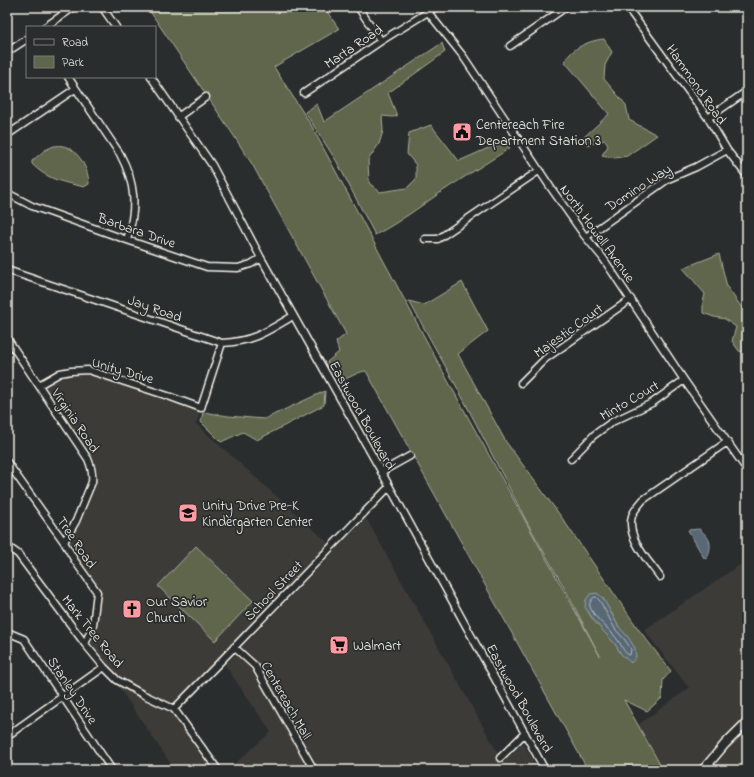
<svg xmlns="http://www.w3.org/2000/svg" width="754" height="777" font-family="'Indie Flower',sans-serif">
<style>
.built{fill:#3d3a38}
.green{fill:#5f664c;stroke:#aaac9a;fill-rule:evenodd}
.water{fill:#596875;stroke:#979fa3}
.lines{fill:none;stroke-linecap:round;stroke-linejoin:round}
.shore{stroke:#b6baba;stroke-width:1}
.minor-casing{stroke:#f4f1e8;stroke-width:9}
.major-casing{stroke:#f4f1e8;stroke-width:11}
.minor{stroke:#2a2d2e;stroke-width:6}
.major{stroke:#2a2d2e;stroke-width:8}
.labels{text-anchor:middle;stroke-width:3.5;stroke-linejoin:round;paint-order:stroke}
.street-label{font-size:14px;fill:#f4f1e8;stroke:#2a2d2e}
.poi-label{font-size:14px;fill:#f4f1e8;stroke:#2a2d2e;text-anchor:start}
</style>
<rect width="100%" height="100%" fill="#2a2d2e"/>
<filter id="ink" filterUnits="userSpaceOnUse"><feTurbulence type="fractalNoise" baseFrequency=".025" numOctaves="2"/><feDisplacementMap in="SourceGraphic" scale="8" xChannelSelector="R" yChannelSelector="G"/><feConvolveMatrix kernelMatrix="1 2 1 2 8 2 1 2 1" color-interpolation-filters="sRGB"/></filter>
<g filter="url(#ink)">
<path class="built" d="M88,370l113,38 -5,16 136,122 -158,162 44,62h-43l-57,-84 4,-3 -37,-39 8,-19 4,-33 -33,-50 28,-60 -1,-17 -52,-80 15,-9z
M366,518l137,244 20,-19 15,27h-305l-2,-3 40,-35 -46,-67z
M747,560v210h-84l-25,-45 51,-37 -45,-58z"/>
<path class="green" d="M147,7h177l15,22 -65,38 37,58 137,256 152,275 -35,-67 -37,-65 -69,-133 -50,-90 15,4 38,-23 26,49 -30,23 48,88 56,76 77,112 32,41 -8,9 -1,18 -15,13 -23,-11 39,70h-75l-222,-399c-7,0 -19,8 -27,11l-12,-20 12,-10 -3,-10 10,-8 -94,-170 -20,-31zM586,600l25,12 4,8 7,12 -1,22c-2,-4 -4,-8 -7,-11 -9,-13 -29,-25 -28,-43z
M604,39l8,13 -7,13 -1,14 22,26 3,15 28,15 -30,21 -12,2 -13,-3 6,-9 -3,-6 -18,5 -4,-7 26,-24 -44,-52c5,-14 26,-22 39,-23z
M442,43l3,9 -57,41 9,23 -4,1 -11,-1 1,15 -4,13 -11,16 1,23 11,9 27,-4 9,-9v-14l-9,-11 2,-21 22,-8 28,36 43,-19 8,6c-18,12 -37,23 -55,35 -27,17 -51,37 -80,52l-38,-73 -32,-50 12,-8 7,18z
M54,146c3,0 6,-1 9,0 16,3 26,25 26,38l-5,3c-21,-5 -36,-7 -52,-23v-3l13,-11z
M719,254l8,33 20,28v38l-8,-2 -7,-10 4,-14 -11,-8 -11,-2 -11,-4v-11l2,-8 -22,-26z
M325,391l-1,14 -67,35 -14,-8 -22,10 -20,-20 2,-10 25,4 36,3z
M196,546l57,55 -38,40 -57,-55z"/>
<path class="water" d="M699,529c13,10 13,16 8,30l-3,-1 -16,-28z
M597,593l6,5 16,29 9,10 7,11 1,9 -5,6 -10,-9 -6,-10 -20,-22 -10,-15 1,-7 4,-6z"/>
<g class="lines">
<path class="shore" d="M596,597l4,4 15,28 10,11 6,9 -1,6c-7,-2 -7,-8 -11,-13 -8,-13 -23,-21 -29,-35 -1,-3 0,-5 2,-8z"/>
<defs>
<path id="minor" d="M102,7l14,20
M358,7l23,34
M627,7l81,111 19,32 20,26
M428,12l35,44 88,132 33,47 19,23 81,122 63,90
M45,27l29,-20
M510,46l56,-39
M7,52l20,-13
M68,77l52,77c16,30 17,54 7,86
M151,77l61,88 49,93 120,213 164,299
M304,93l77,-52 55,-34
M178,117l28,-20
M708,118l39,-27
M7,135l68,-46
M7,193l25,13 95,34 80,27 31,1 13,-4 10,-6
M586,237l82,-58 28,-12 31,-17
M425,239h13l102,-69
M7,270l215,73c30,-1 46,-12 71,-27
M7,338l81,121c3,7 5,15 4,23l-16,39 -12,21
M521,383l24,-24 86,-60
M39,385l21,-12 11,-2 17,-1 80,26 33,12 21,-65
M571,459l23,-24 18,-13 40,-19 32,-23
M7,462l57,80 11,19 22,31 -4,33 -8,19
M381,472l29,-16
M7,546l11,8 67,90 19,23 13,13 25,14 32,15 44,61
M660,577c-12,-17 -34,-39 -28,-61 2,-6 7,-11 11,-16l84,-58
M7,632l17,7 88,131
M234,647l21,19 59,104
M174,709l46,-47 169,-175
M7,736l97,-69
M500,758l25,-25"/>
<path id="major" d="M703,770l22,-26 22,-22"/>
</defs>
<use href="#minor" class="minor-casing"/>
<use href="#major" class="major-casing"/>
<use href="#minor" class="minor"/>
<use href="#major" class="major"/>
</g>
</g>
<defs>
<symbol id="civic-square" viewBox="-11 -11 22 22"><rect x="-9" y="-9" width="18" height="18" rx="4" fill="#ff9aa2" stroke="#2a2d2e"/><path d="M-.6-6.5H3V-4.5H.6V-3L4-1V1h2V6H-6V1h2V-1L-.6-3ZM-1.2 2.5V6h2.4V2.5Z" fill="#111"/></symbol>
<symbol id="school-square" viewBox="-11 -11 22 22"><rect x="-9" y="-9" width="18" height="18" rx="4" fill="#ff9aa2" stroke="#2a2d2e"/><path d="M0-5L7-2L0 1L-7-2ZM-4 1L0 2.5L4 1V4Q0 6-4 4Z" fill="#111"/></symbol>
<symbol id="church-square" viewBox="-11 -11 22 22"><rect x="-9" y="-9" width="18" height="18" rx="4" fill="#ff9aa2" stroke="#2a2d2e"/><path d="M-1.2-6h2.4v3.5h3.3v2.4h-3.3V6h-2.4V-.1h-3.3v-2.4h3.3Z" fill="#111"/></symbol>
<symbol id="supermarket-square" viewBox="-11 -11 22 22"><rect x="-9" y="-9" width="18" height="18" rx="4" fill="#ff9aa2" stroke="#2a2d2e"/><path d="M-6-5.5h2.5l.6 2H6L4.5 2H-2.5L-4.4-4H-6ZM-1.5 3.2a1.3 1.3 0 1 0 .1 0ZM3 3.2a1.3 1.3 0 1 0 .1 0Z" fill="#111"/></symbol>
</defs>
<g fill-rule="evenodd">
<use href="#civic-square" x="451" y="121" width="22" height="22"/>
<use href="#school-square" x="177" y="502" width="22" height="22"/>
<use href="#church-square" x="121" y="598" width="22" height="22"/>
<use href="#supermarket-square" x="328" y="634" width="22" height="22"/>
</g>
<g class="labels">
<g class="street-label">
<text transform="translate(353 46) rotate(-34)" y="5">Marta Road</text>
<text transform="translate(697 84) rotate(55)" y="5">Hammond Road</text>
<text transform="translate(638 187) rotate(-33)" y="5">Domino Way</text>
<text transform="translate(137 230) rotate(19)" y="5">Barbara Drive</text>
<text transform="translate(598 233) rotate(54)" y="5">North Howell Avenue</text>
<text transform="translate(155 308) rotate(19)" y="5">Jay Road</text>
<text transform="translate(568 330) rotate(-36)" y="5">Majestic Court</text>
<text transform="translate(123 370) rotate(16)" y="5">Unity Drive</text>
<text transform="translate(629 400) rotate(-30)" y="5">Minto Court</text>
<text transform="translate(363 415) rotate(61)" y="5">Eastwood Boulevard</text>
<text transform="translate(76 420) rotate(56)" y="5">Virginia Road</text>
<text transform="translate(77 542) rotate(56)" y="5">Tree Road</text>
<text transform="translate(273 590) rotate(-46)" y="5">School Street</text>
<text transform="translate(93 631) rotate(51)" y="5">Mark Tree Road</text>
<text transform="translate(73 690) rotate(56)" y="5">Stanley Drive</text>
<text transform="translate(520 698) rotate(61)" y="5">Eastwood Boulevard</text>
<text transform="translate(287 700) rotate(60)" y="5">Centereach Mall</text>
</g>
<g class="poi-label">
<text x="476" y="129">Centereach Fire<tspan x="476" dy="16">Department Station 3</tspan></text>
<text x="202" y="510">Unity Drive Pre-K<tspan x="202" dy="16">Kindergarten Center</tspan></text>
<text x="146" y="606">Our Savior<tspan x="146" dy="16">Church</tspan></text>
<text x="353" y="650">Walmart</text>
</g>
</g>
<rect width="754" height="777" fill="none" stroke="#2a2d2e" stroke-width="24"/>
<rect x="12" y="12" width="730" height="753" fill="none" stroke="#f4f1e8" stroke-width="1.5" filter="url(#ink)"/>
<rect x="26" y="26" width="130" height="52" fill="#2a2d2e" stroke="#7b7b78"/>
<rect x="34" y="39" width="20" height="6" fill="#2a2d2e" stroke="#7b7b78"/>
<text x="62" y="46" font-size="12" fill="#f4f1e8">Road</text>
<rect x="34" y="56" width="20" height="12" fill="#5f664c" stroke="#7b7b78"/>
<text x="62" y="66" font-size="12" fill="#f4f1e8">Park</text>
</svg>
